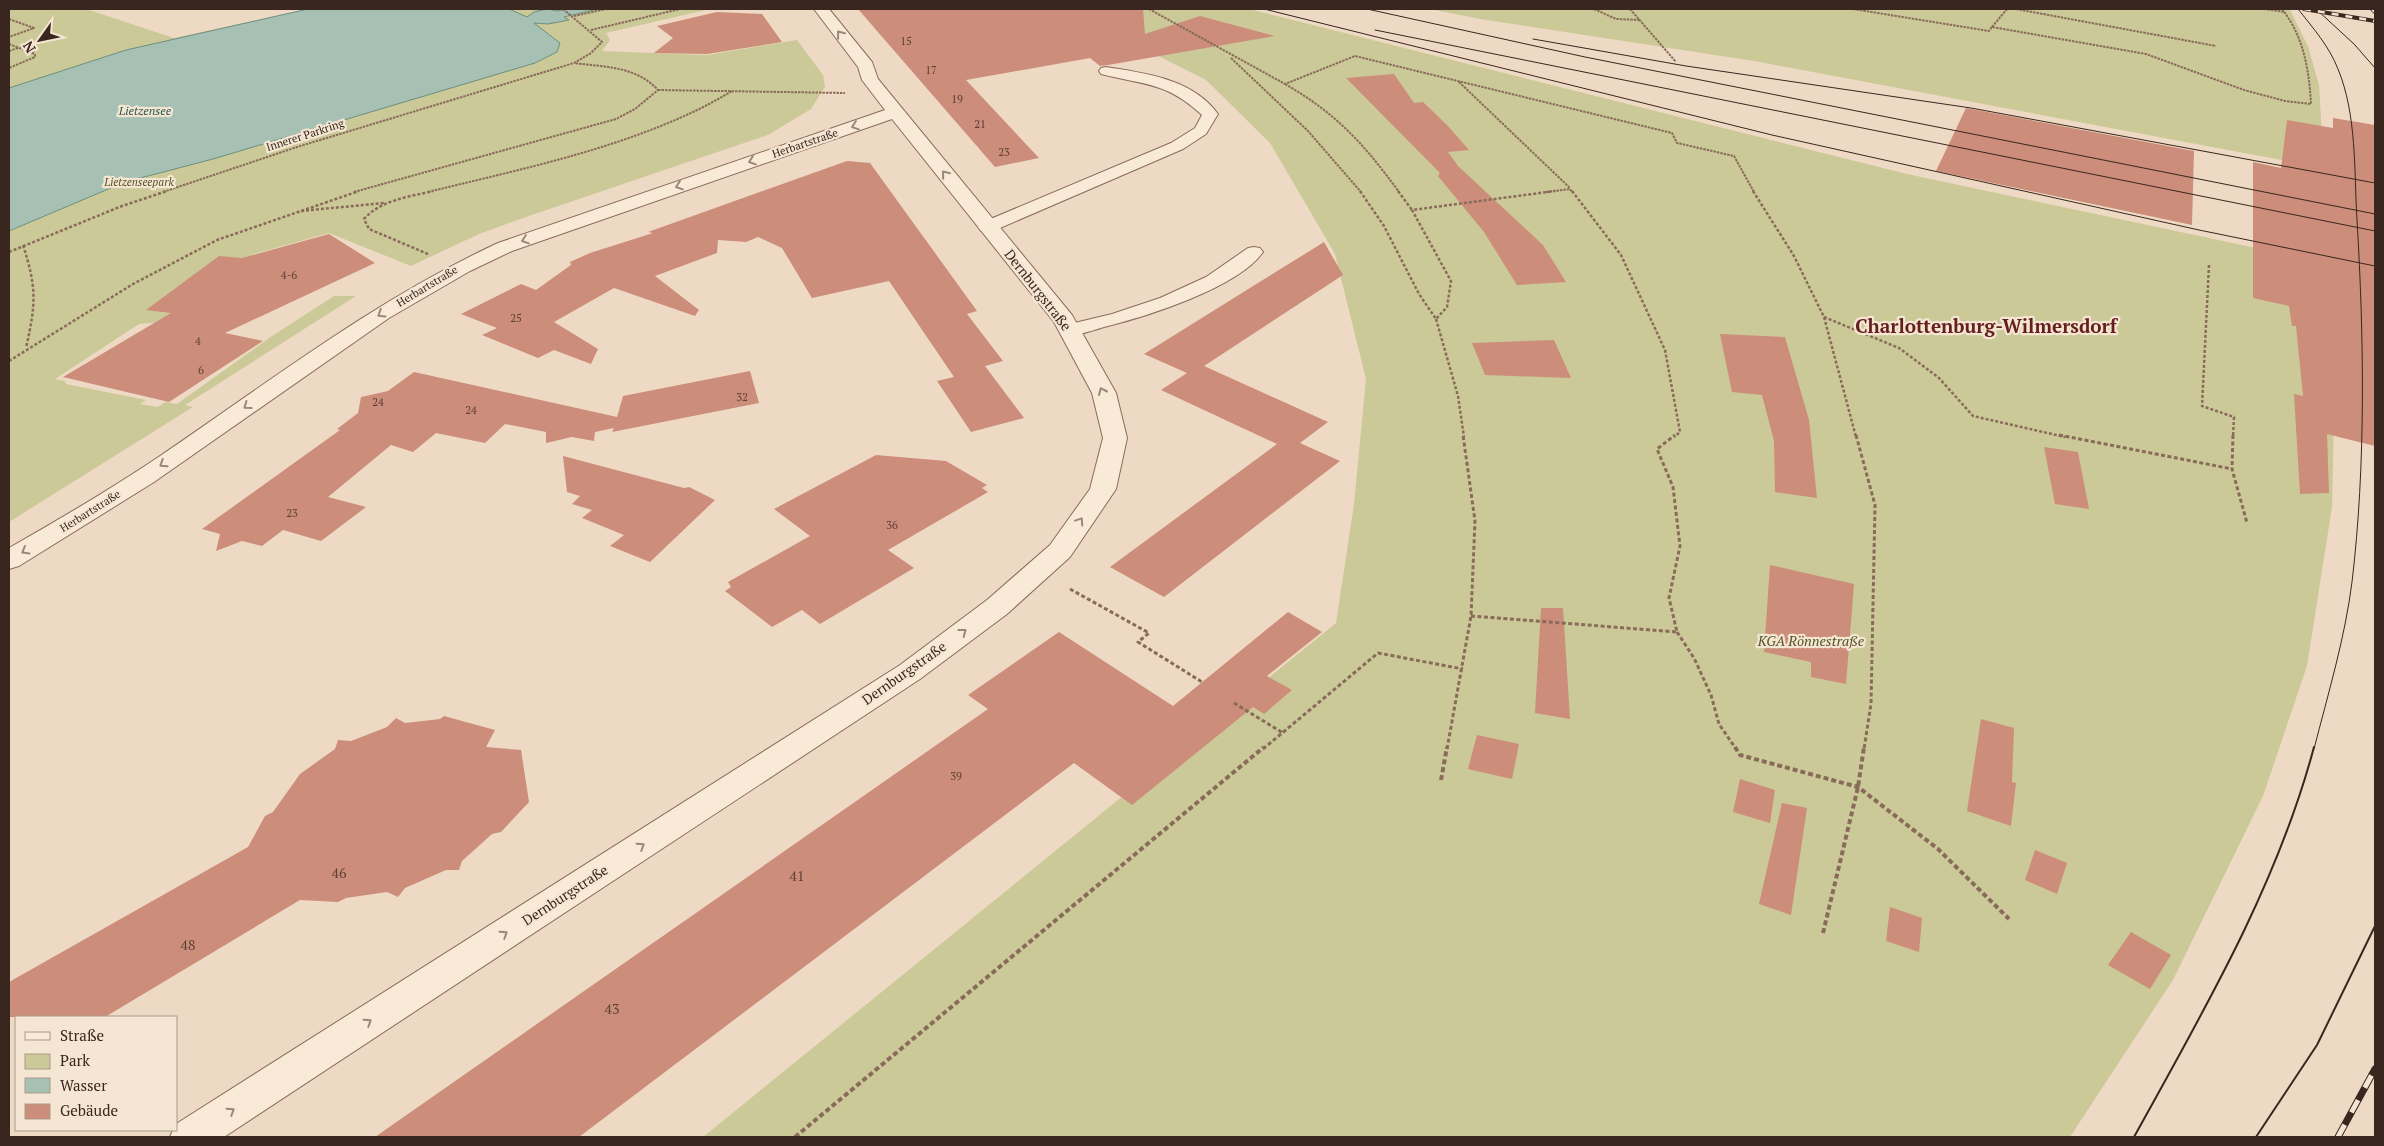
<svg xmlns="http://www.w3.org/2000/svg" width="2384" height="1146" font-family="'PT Serif',serif">
<style>
.green{fill:#ccc998}
.water{fill:#a6c1b4;stroke:#6c8f81}
.building{fill:#cc8d7a}
.lines{fill:none;stroke-linecap:round;stroke-linejoin:round}
.service-casing{stroke:#896b5a;stroke-width:2}
.minor-casing{stroke:#896b5a;stroke-width:2}
.path-far3{stroke:#896b5a;stroke-width:2;stroke-dasharray:2.5 1;stroke-linecap:butt}
.path-far2{stroke:#896b5a;stroke-width:2.5;stroke-dasharray:3 2;stroke-linecap:butt}
.path-far1{stroke:#896b5a;stroke-width:3;stroke-dasharray:4 2.5;stroke-linecap:butt}
.path{stroke:#896b5a;stroke-width:4;stroke-dasharray:5 3;stroke-linecap:butt}
.service{fill:#f9e9d7;fill-rule:evenodd}
.minor{fill:#f9e9d7;fill-rule:evenodd}
.tram-far1{stroke:#39261e;stroke-width:1}
.tram{stroke:#39261e;stroke-width:2}
.rail-far1-casing{stroke:#39261e;stroke-width:4}
.rail-casing{stroke:#39261e;stroke-width:7}
.rail-far1{stroke:#f5e6d3;stroke-width:2.5;stroke-dasharray:7;stroke-linecap:butt}
.rail{stroke:#f5e6d3;stroke-width:5;stroke-dasharray:14;stroke-linecap:butt}
.oneway{stroke:#99887a}
.labels{text-anchor:middle;stroke-width:4.5;stroke-linejoin:round;paint-order:stroke}
.number-label{font-size:11px;fill:#5e4035}
.far-street-label{font-size:11px;fill:#39261e;stroke:#f5e6d3}
.far-park-label{font-size:11px;font-style:italic;fill:#515525;stroke:#f5e6d3}
.far-water-label{font-size:12px;font-style:italic;fill:#2e584e;stroke:#f5e6d3}
.street-label{font-size:14px;fill:#39261e;stroke:#f5e6d3}
.park-label{font-size:14px;font-style:italic;fill:#515525;stroke:#f5e6d3}
.near-number-label{font-size:14px;fill:#5e4035}
.district-label{font-size:19px;font-weight:bold;fill:#65201e;stroke:#f5e6d3}
</style>
<rect width="100%" height="100%" fill="#eedac4"/>
<path class="green" d="M9,9h77l88,29 134,-29h402l-104,24 4,7 -8,11 105,4 90,-15 26,35 2,12 -14,22 -43,26 -245,83 -44,16 -68,32 -82,-33 -75,21 -48,38 -43,30 -24,2 -84,55 10,2 1,3 80,16 -6,4 18,3 7,-5 12,2 95,-68 62,-40h22l-171,109 8,2 -184,115z
M1083,9h166l658,165 420,89 8,107 -3,137 -25,159 -44,130 -90,184 -103,157h-1367l633,-514 18,-119 12,-125 -31,-125 -65,-111 -64,-63 -62,-31 -48,-34z
M1430,9l860,1 18,36 11,39 5,83 -570,-107 -274,-42z"/>
<path class="water" d="M308,9h201l18,8 7,-5 13,-3 10,2 10,-2h31l-34,8 5,3 -21,4 -14,-1 26,20 -3,9 -22,11 -322,96 -88,23 -116,49v-143l117,-38z"/>
<path class="building" d="M858,9h285l2,25 55,-18 75,20 -167,29 -8,1 -10,-8 -124,22 73,78 -44,9z
M717,12l45,2 20,28 -75,12 -53,-1 19,-15 -16,-12z
M1394,74l20,29 9,-1 25,24 21,24 -21,2 10,14 85,79 23,37 -49,3 -33,-53 -46,-56 2,-3 -94,-95z
M1966,108l228,43 -2,74 -256,-54z
M2333,118l42,7v321l-48,-12 2,59 -29,1 -6,-100 9,2 -7,-70h-4l-3,-20 -36,-8v-136l28,6 6,-48 46,8z
M847,161l23,2 107,148 -10,3 36,47 -18,5 39,52 -53,14 -34,-51 17,-4 -65,-96 -77,17 -30,-50 -24,-11 -12,5 -28,-2 -1,13 -62,23 44,34 -4,6 -81,-28 -60,34 44,27 -7,15 -37,-14 -16,8 -56,-23 15,-7 -36,-14 60,-30 15,6 35,-25 -1,-3 20,-9 63,-20 -5,-1z
M329,234l46,29 -150,70 38,8 -94,61 -106,-25 108,-64 -25,-3 73,-54 23,2z
M1324,242l19,33 -139,91 124,56 -28,21 40,18 -176,136 -54,-30 167,-123 -116,-54 26,-17 -43,-19z
M1720,334l65,3 24,83 8,78 -42,-6 -1,-51 -12,-46 -30,-3z
M1554,340l17,38 -86,-3 -13,-32z
M750,371l9,32 -147,29 2,-4 -19,4 -1,9 -22,-4 -26,6v-11l-41,-8 -20,19 -49,-10 -23,19 -22,-7 -63,52 38,10 -45,34 -38,-11 -21,16 -20,-5 -26,10 4,-17 -18,-5 138,-99 -3,-1 21,-16 3,-16 27,-6 26,-19 203,45 6,-21z
M2044,447l34,5 11,57 -34,-5z
M876,455l70,6 41,24 -5,3 6,4 -100,58 26,18 -94,56 -18,-14 -30,17 -47,-36 6,-4 -3,-5 82,-46 -36,-27z
M563,456l121,32 5,-1 26,13 -65,62 -40,-16 14,-11 -42,-17 10,-8 -20,-6 8,-8 -13,-4z
M1770,565l84,19 -8,100 -35,-7v-15l-47,-10z
M1541,608h22l7,111 -35,-6z
M1288,612l34,20 -55,44 25,14 -28,24 -11,-7 -121,98 -58,-42 -495,374h-204l613,-428 -20,-14 91,-63 114,74z
M444,716l51,14 -9,17 35,3 8,52 -28,30 -9,2 -30,27 -3,9h-13l-41,18 -7,9 -11,-5 -41,6 -8,4 -38,-2 -195,117h-96v-35l239,-135 17,-31 8,-4 27,-38 35,-25 3,-9 13,1 36,-14 9,-9 9,5 35,-4z
M1981,719l33,9 -2,54 4,1 -5,43 -44,-15z
M1477,735l42,9 -7,35 -44,-10z
M1740,779l35,11 -5,33 -37,-11z
M1782,803l25,5 -16,107 -32,-11z
M2035,850l32,13 -10,31 -32,-14z
M1890,907l32,11 -3,34 -33,-11z
M2131,932l40,23 -21,34 -42,-24z"/>
<g class="lines">
<defs>
<path id="service" d="M1106,67c39,6 87,12 112,47l-12,20 -23,15 -190,82h-12l-3,-4 3,-4 190,-80 24,-15 7,-13c-35,-33 -58,-30 -101,-41l-2,-3 2,-3z
M1254,247l6,1 3,4c-25,36 -118,65 -159,75 -13,4 -29,10 -42,7l-3,-4 3,-4 50,-12 48,-16 46,-21 42,-29z"/>
<path id="minor" d="M814,9h15l43,53 6,17 194,236 44,78 11,45 -11,51 -46,68 -63,57 -87,65 -696,458h-54l3,-7h3v-6l724,-459 87,-65 63,-55 40,-56 13,-51 -11,-45 -38,-71 -162,-203 -380,132 -42,20 -81,47 -235,164 -135,84 -10,3v-21c51,-29 102,-59 151,-92 112,-76 215,-156 338,-213l387,-133 -23,-30 -4,-13z"/>
</defs>
<use href="#service" class="service-casing"/>
<use href="#minor" class="minor-casing"/>
<path class="path-far3" d="M1149,9l136,75 70,-28 317,77 5,10 57,13 20,36
M1543,9h25
M1594,9l22,10 24,1
M1630,9l46,53
M1853,9l136,22 3,-4 154,27 98,36 41,11 26,3c-2,-34 -7,-67 -29,-95
M2016,9l200,37
M2264,9l21,3
M574,16l32,-7
M9,19l25,9 -25,9
M1992,27l15,-18
M591,30l89,-21
M9,44l26,10v3l-26,11
M9,51l9,-3
M1231,58l77,73 53,61
M1459,82l111,106
M1285,84c52,30 79,60 114,108
M658,90l187,3
M163,192l134,-45 277,-84 17,-10 11,-11 -39,-33
M354,192l262,-73 19,-10 23,-19c-22,-24 -54,-23 -84,-27
M428,192c89,-22 183,-41 267,-81 13,-6 25,-13 37,-20
M1546,192l24,-3 2,3"/>
<path class="path-far2" d="M1360,191l24,35 35,68 17,25 11,-12 4,-26 -39,-71 143,-19
M1398,191l14,19
M1572,191l49,64 44,95 15,82 -6,5
M1753,191l41,65 30,61 32,120
M301,211l83,-8
M23,245c14,44 13,58 3,103
M9,252l113,-46 45,-15
M428,254l-59,-25 -5,-10c17,-19 44,-22 69,-28
M2209,265l-7,141 32,11 -1,20
M1824,317l75,31 40,30 34,38 92,21
M1436,319l22,77 6,41
M9,361l124,-77 84,-44 142,-49"/>
<path class="path-far1" d="M1856,435l19,70 -4,199 -7,45
M2059,435l173,34
M2233,435l-1,34 15,54
M1070,589l79,44 -11,9 64,40
M1471,616l206,16 -8,-34 11,-52 -7,-59 -16,-38 18,-14
M1677,632l17,26 17,37 8,29 17,25
M1234,703l49,30
M1263,749l115,-96 85,16
M1447,749l24,-133 4,-95 -12,-86"/>
<path class="path" d="M1735,747l5,8 118,32 80,62 71,70
M1441,780l6,-33
M1823,933l35,-146 6,-40
M795,1137l469,-390"/>
<use href="#service" class="service"/>
<use href="#minor" class="minor"/>
<path class="tram-far1" d="M1264,9l508,126 427,95 176,36
M1367,9l218,48 790,157
M2298,9c15,19 31,37 40,60 19,46 16,102 19,151 7,117 9,245 -5,362 -7,56 -24,112 -38,167
M2316,9l38,35 21,24
M1375,30l1000,201
M1533,39l153,27 285,42 404,75"/>
<path class="tram" d="M2134,1137c69,-125 143,-251 180,-390
M2256,1137l61,-92 58,-119"/>
<defs>
<path id="rail-far1" d="M2304,9l71,12
M2372,9l3,3"/>
<path id="rail" d="M2338,1137l37,-68"/>
</defs>
<use href="#rail-far1" class="rail-far1-casing"/>
<use href="#rail" class="rail-casing"/>
<use href="#rail-far1" class="rail-far1"/>
<use href="#rail" class="rail"/>
</g>
<defs><path id="oneway-chevron" d="M-2-3.5L2.5 0L-2 3.5" fill="none" stroke-width="1.6" stroke-linecap="round" stroke-linejoin="round" transform="scale(1.25)"/></defs>
<g class="oneway">
<use href="#oneway-chevron" transform="translate(840 34) rotate(-128)"/>
<use href="#oneway-chevron" transform="translate(855 126) rotate(161)"/>
<use href="#oneway-chevron" transform="translate(752 161) rotate(161)"/>
<use href="#oneway-chevron" transform="translate(945 174) rotate(-129)"/>
<use href="#oneway-chevron" transform="translate(679 186) rotate(161)"/>
<use href="#oneway-chevron" transform="translate(525 240) rotate(161)"/>
<use href="#oneway-chevron" transform="translate(381 314) rotate(148)"/>
<use href="#oneway-chevron" transform="translate(1102 391) rotate(-114)"/>
<use href="#oneway-chevron" transform="translate(247 406) rotate(144)"/>
<use href="#oneway-chevron" transform="translate(163 464) rotate(147)"/>
<use href="#oneway-chevron" transform="translate(1080 521) rotate(-56)"/>
<use href="#oneway-chevron" transform="translate(25 551) rotate(150)"/>
<use href="#oneway-chevron" transform="translate(963 632) rotate(-37)"/>
<use href="#oneway-chevron" transform="translate(641 846) rotate(-33)"/>
<use href="#oneway-chevron" transform="translate(504 934) rotate(-33)"/>
<use href="#oneway-chevron" transform="translate(368 1022) rotate(-33)"/>
<use href="#oneway-chevron" transform="translate(231 1111) rotate(-33)"/>
</g>
<g class="labels">
<g class="number-label">
<text x="906" y="45">15</text>
<text x="931" y="74">17</text>
<text x="957" y="103">19</text>
<text x="980" y="128">21</text>
<text x="1004" y="156">23</text>
<text x="289" y="279">4-6</text>
<text x="516" y="322">25</text>
<text x="198" y="345">4</text>
<text x="201" y="374">6</text>
<text x="742" y="401">32</text>
<text x="378" y="406">24</text>
<text x="471" y="414">24</text>
<text x="292" y="517">23</text>
<text x="892" y="529">36</text>
<text x="956" y="780">39</text>
</g>
<g class="far-street-label">
<text transform="translate(305 135) rotate(-18)" y="4">Innerer Parkring</text>
<text transform="translate(805 143) rotate(-19)" y="4">Herbartstraße</text>
<text transform="translate(427 286) rotate(-31)" y="4">Herbartstraße</text>
<text transform="translate(90 511) rotate(-32)" y="4">Herbartstraße</text>
</g>
<g class="far-park-label">
<text x="139" y="186">Lietzenseepark</text>
</g>
<g class="far-water-label">
<text x="145" y="115">Lietzensee</text>
</g>
<g class="street-label">
<text transform="translate(1038 290) rotate(52)" y="5">Dernburgstraße</text>
<text transform="translate(904 673) rotate(-35)" y="5">Dernburgstraße</text>
<text transform="translate(565 895) rotate(-33)" y="5">Dernburgstraße</text>
</g>
<g class="park-label">
<text x="1811" y="646">KGA Rönnestraße</text>
</g>
<g class="near-number-label">
<text x="339" y="878">46</text>
<text x="797" y="881">41</text>
<text x="188" y="950">48</text>
<text x="612" y="1014">43</text>
</g>
<g class="district-label">
<text x="1986" y="333">Charlottenburg-Wilmersdorf</text>
</g>
</g>
<rect width="2384" height="1146" fill="none" stroke="#39261e" stroke-width="20"/>
<rect x="15" y="1016" width="162" height="115" fill="#f5e6d3" stroke="#aa998b"/>
<rect x="25" y="1032" width="25" height="8" fill="#f9e9d7" stroke="#aa998b"/>
<text x="60" y="1041" font-size="15" fill="#39261e">Straße</text>
<rect x="25" y="1054" width="25" height="15" fill="#ccc998" stroke="#aa998b"/>
<text x="60" y="1066" font-size="15" fill="#39261e">Park</text>
<rect x="25" y="1078" width="25" height="15" fill="#a6c1b4" stroke="#aa998b"/>
<text x="60" y="1091" font-size="15" fill="#39261e">Wasser</text>
<rect x="25" y="1104" width="25" height="15" fill="#cc8d7a" stroke="#aa998b"/>
<text x="60" y="1116" font-size="15" fill="#39261e">Gebäude</text>
<g transform="translate(40 40) rotate(237)" stroke="#f5e6d3" stroke-width="4" paint-order="stroke">
<path d="M0-4L9 19L0 12L-9 19Z" fill="#39261e"/>
<text y="-8" font-size="14" font-weight="bold" text-anchor="middle" fill="#39261e">N</text>
</g>
</svg>
